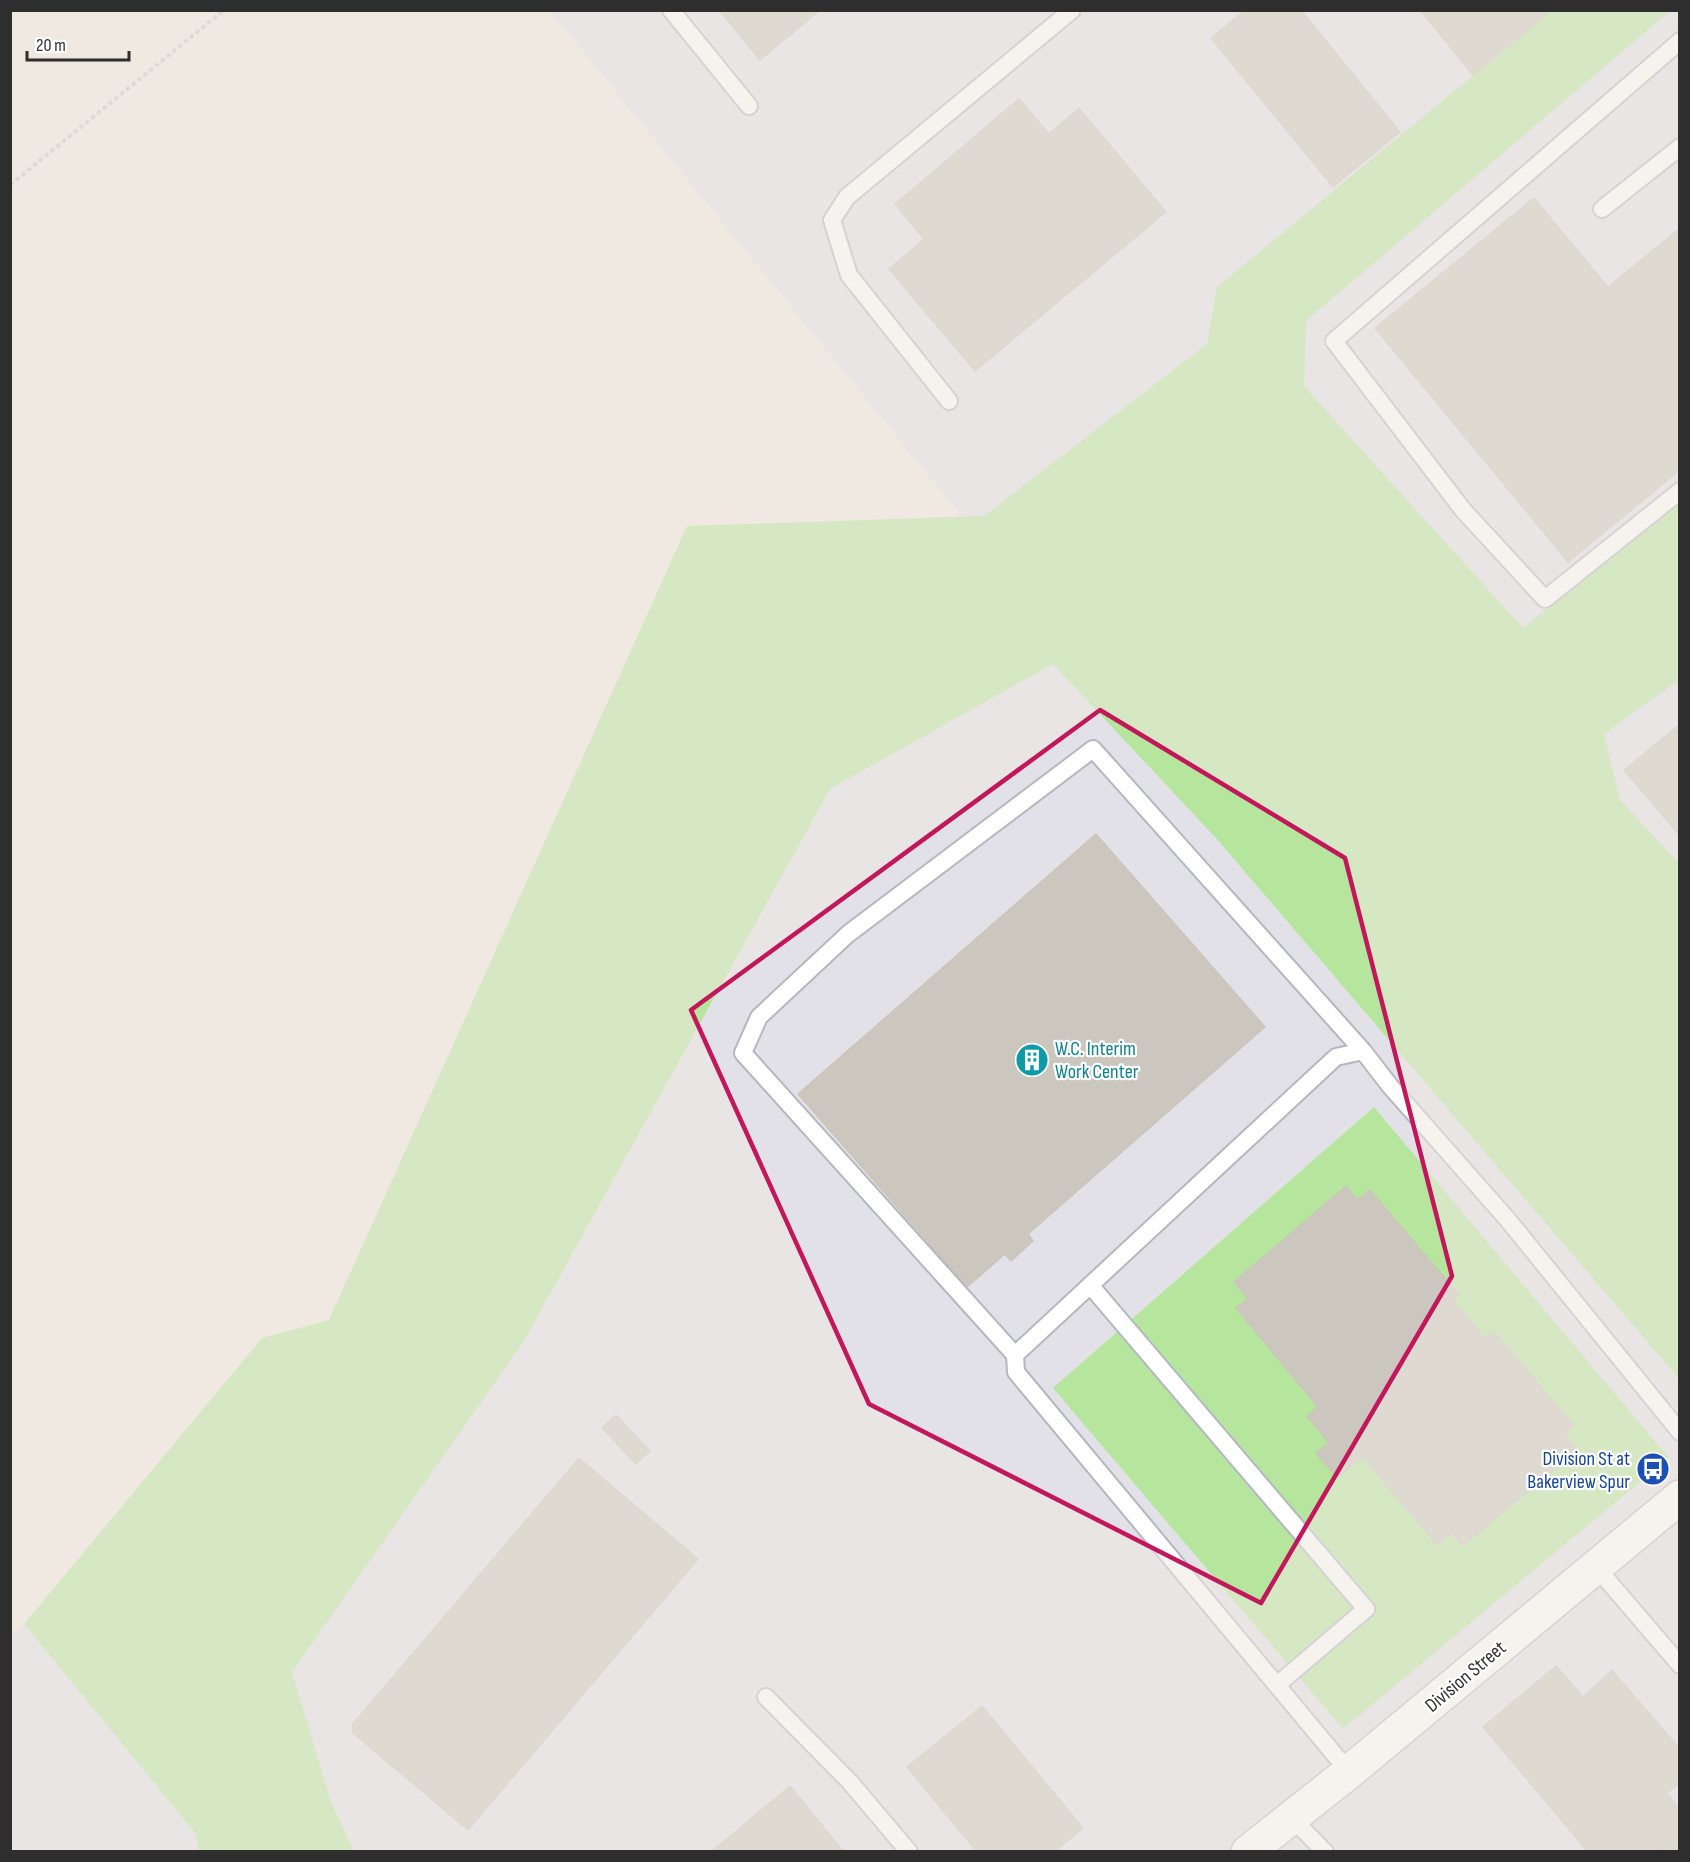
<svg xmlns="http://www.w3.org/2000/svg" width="1690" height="1862" font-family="'Sofia Sans Condensed',sans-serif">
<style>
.industrial{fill:#e3e1e8}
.green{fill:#b6e59e}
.building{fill:#cbc7bf;stroke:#cbc5ba;stroke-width:1.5}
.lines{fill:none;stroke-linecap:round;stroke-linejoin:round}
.lane-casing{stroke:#b4b7c1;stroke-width:20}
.street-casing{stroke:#b4b7c1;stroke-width:36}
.path{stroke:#c9c9c9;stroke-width:4;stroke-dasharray:4.5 3;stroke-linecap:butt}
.lane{stroke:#fff;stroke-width:16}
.street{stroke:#fff;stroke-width:33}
.marked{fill:none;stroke:#c2185b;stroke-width:4.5;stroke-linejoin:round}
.labels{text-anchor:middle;stroke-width:4.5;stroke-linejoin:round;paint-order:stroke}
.culture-label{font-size:20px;fill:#0d838f;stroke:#fff;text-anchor:start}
.transit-label{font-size:20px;fill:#164399;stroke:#fff;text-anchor:end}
.street-label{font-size:20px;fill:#2e2e2e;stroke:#fff}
</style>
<rect width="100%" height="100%" fill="#efe9e1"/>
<path class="industrial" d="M550,11h1129v1840h-1325l-23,-49 -40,-130 233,-331 392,-708 42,-121z
M24,1624l171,209 4,18 -188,1v-217z"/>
<path class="green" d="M1551,11h119l-364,310 -2,65 219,242 156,-127v179l-75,54 16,66 59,63v516l-463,-541 -163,-174 -223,125 -306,552 -232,331 39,130 23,49h-155l-4,-18 -171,-209 238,-286 67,-18 358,-794 297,-10 223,-172 10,-57z
M1374,1107l295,351 -326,271 -290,-341z"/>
<path class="building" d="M719,10h101l-60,50z
M1245,10h56l99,122 -67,55 -122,-149z
M1420,10h132l-79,65z
M1019,99l30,35 30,-26 87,104 -191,159 -86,-102 35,-30 -29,-35z
M1534,198l74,89 72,-59v242l-112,92 -193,-234z
M1680,724v112l-56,-66z
M1096,834l169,193 -237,207 5,7 -22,20 -6,-7 -38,33 -169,-193z
M1346,1186l11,14 13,-10 89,105 -6,5 32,39 9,-8 80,95 -10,9 13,15 -114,96 -11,-13 -15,12 -74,-88 -26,21 -21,-25 13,-10 -22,-27 11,-9 -82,-99 12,-9 -14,-17z
M616,1415l34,36 -14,13 -34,-36z
M579,1458l119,101 -230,271 -115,-97 -1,-8z
M1556,1666l27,31 29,-27 68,79v34l-13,10 13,16v21l-26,22h-66l-105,-125z
M982,1706l101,122 -29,24h-77l-70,-85z
M790,1786l54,66h-133z
M1680,1831v21h-25z"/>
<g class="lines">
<defs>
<path id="lane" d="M671,10l78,96
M1680,41l-346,300 129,169 82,89 135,-108
M1602,209l78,-62
M949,401l-100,-126 -17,-55 15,-23 225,-187
M1090,1285l276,324 -89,76
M1015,1355l-272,-302 16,-36 89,-83 245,-185 270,302
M1596,1567l84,98
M766,1697l84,85 59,70
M1349,1772l-333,-400 -1,-17 321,-298 27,-6 27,35 118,134 172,212
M1292,1818l33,34"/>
<path id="street" d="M1248,1852l101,-80 331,-275"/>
</defs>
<use href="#lane" class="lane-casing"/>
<use href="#street" class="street-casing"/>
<path class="path" d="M10,185l214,-175"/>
<use href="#lane" class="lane"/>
<use href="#street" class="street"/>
</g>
<path d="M0 0H1690V1862H0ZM1100,710l245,148 107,418 -191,327 -392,-199 -178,-394z" fill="#efe9e1" fill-opacity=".55" fill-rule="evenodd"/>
<path class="marked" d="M1100,710l245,148 107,418 -191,327 -392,-199 -178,-394z"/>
<defs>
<symbol id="building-disc" viewBox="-11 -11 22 22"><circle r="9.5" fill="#0f9aa8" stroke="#fff"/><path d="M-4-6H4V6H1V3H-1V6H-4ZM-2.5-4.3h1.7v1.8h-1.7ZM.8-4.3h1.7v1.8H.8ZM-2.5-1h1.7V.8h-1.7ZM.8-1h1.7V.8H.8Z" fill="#fff"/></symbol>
<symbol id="bus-disc" viewBox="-11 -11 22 22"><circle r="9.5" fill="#1a4fb4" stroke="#fff"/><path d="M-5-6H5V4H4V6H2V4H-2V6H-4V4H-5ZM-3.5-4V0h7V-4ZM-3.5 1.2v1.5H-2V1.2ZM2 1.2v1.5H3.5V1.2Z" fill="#fff"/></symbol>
</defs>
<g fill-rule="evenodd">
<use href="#building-disc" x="1013" y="1041" width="38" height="38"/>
<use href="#bus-disc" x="1634" y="1450" width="38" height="38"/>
</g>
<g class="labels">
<g class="culture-label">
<text x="1055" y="1055">W.C. Interim<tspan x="1055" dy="23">Work Center</tspan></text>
</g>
<g class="transit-label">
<text x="1630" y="1465">Division St at<tspan x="1630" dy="23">Bakerview Spur</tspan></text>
</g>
<g class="street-label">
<text transform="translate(1465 1676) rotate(-40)" y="7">Division Street</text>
</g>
</g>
<rect width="1690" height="1862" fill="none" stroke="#2e2e2e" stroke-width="24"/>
<path d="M27 51v9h102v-9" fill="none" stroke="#2e2e2e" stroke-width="3"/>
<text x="36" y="51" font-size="18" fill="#2e2e2e" stroke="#ffffff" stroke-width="4.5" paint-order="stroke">20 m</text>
</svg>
